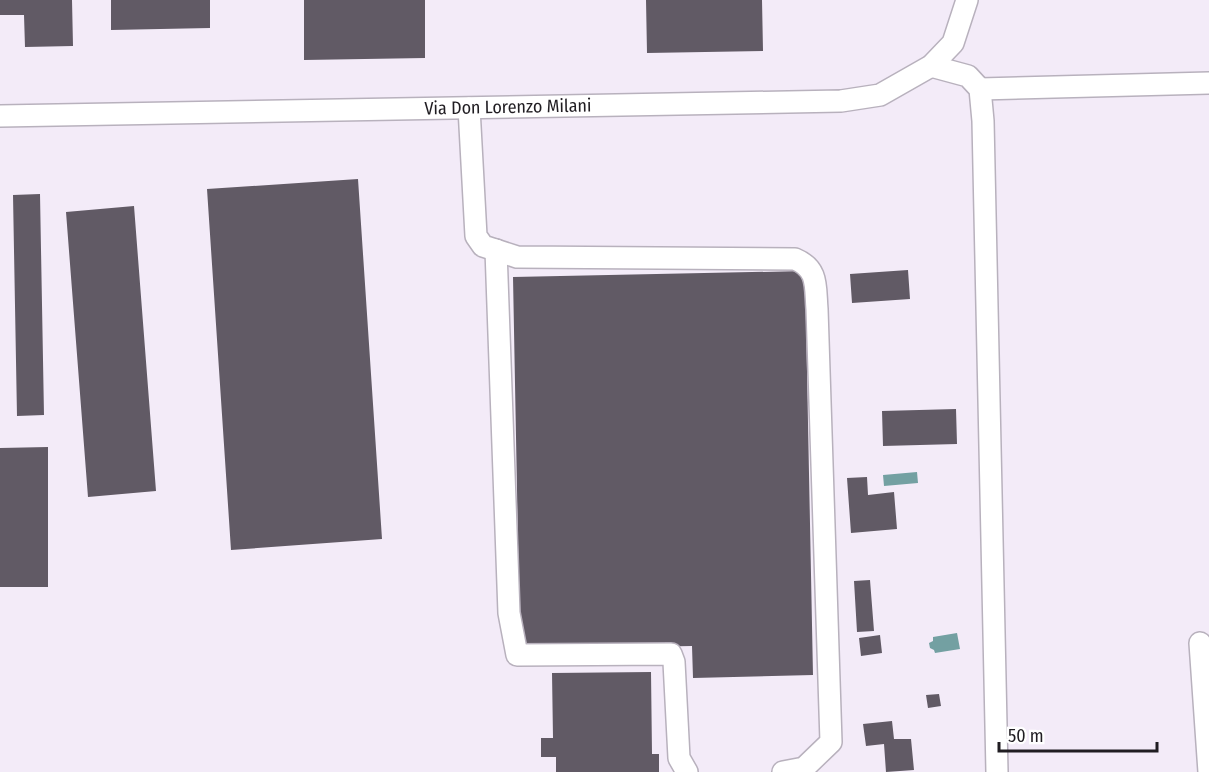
<svg xmlns="http://www.w3.org/2000/svg" width="1209" height="772" font-family="'Fira Sans Condensed',sans-serif">
<style>
.water{fill:#73a0a2}
.building{fill:#615a65}
.lines{fill:none;stroke-linecap:round;stroke-linejoin:round}
.minor-casing{stroke:#b8b1bd;stroke-width:24}
.minor{stroke:#fff;stroke-width:21}
.labels{text-anchor:middle;stroke-width:6;stroke-linejoin:round;paint-order:stroke}
.street-label{font-size:18px;fill:#201d22;stroke:#fff}
</style>
<rect width="100%" height="100%" fill="#f3ebf8"/>
<path class="water" d="M917,472l1,11 -34,3 -1,-11z
M957,633l3,16 -25,4 -1,-3 -4,-2 -1,-5 4,-2v-4z"/>
<path class="building" d="M0,0h72l1,46 -48,1 -1,-32h-24z
M111,0h99v28l-99,2z
M304,0h121v58l-121,2z
M646,0h116l1,51 -116,2z
M358,179l24,360 -151,11 -24,-361z
M40,194l4,221 -27,1 -4,-221z
M134,206l22,285 -68,6 -22,-285z
M908,270l2,29 -58,4 -2,-29z
M805,271l8,404 -120,3 -1,-32 -172,3 -7,-372z
M956,409l1,35 -74,2 -1,-35z
M48,447v140h-48v-139z
M867,477l1,18 26,-3 3,37 -46,4 -4,-55z
M870,580l4,51 -17,1 -3,-51z
M880,635l2,18 -21,3 -2,-18z
M651,672l1,82h7v18h-103v-15h-15v-19h12l-1,-65z
M939,694l2,12 -13,2 -2,-13z
M892,721l2,18h17l3,31 -28,2 -2,-28 -18,2 -3,-22z"/>
<g class="lines">
<defs>
<g id="minor">
<path d="M931,66l37,10 12,13 3,32 14,651"/>
<path d="M980,89l229,-6"/>
<path d="M469,108l7,128 7,10 34,11 278,2c24,10 20,28 22,50l14,433 -27,26 -21,4"/>
<path id="s1" d="M0,116l841,-15 39,-6 51,-29 22,-23 14,-43"/>
<path d="M496,250l13,363 8,42 154,-1 3,8 5,96 8,14"/>
<path d="M1200,643l9,129"/>
</g>
</defs>
<use href="#minor" class="minor-casing"/>
<use href="#minor" class="minor"/>
</g>
<g class="labels">
<g class="street-label">
<text dy="6" stroke="none"><textPath href="#s1" startOffset="508">Via Don Lorenzo Milani</textPath></text>
</g>
</g>
<path d="M999 742v9h158v-9" fill="none" stroke="#201d22" stroke-width="3"/>
<text x="1008" y="742" font-size="18" fill="#201d22" stroke="#ffffff" stroke-width="4.5" paint-order="stroke">50 m</text>
</svg>
